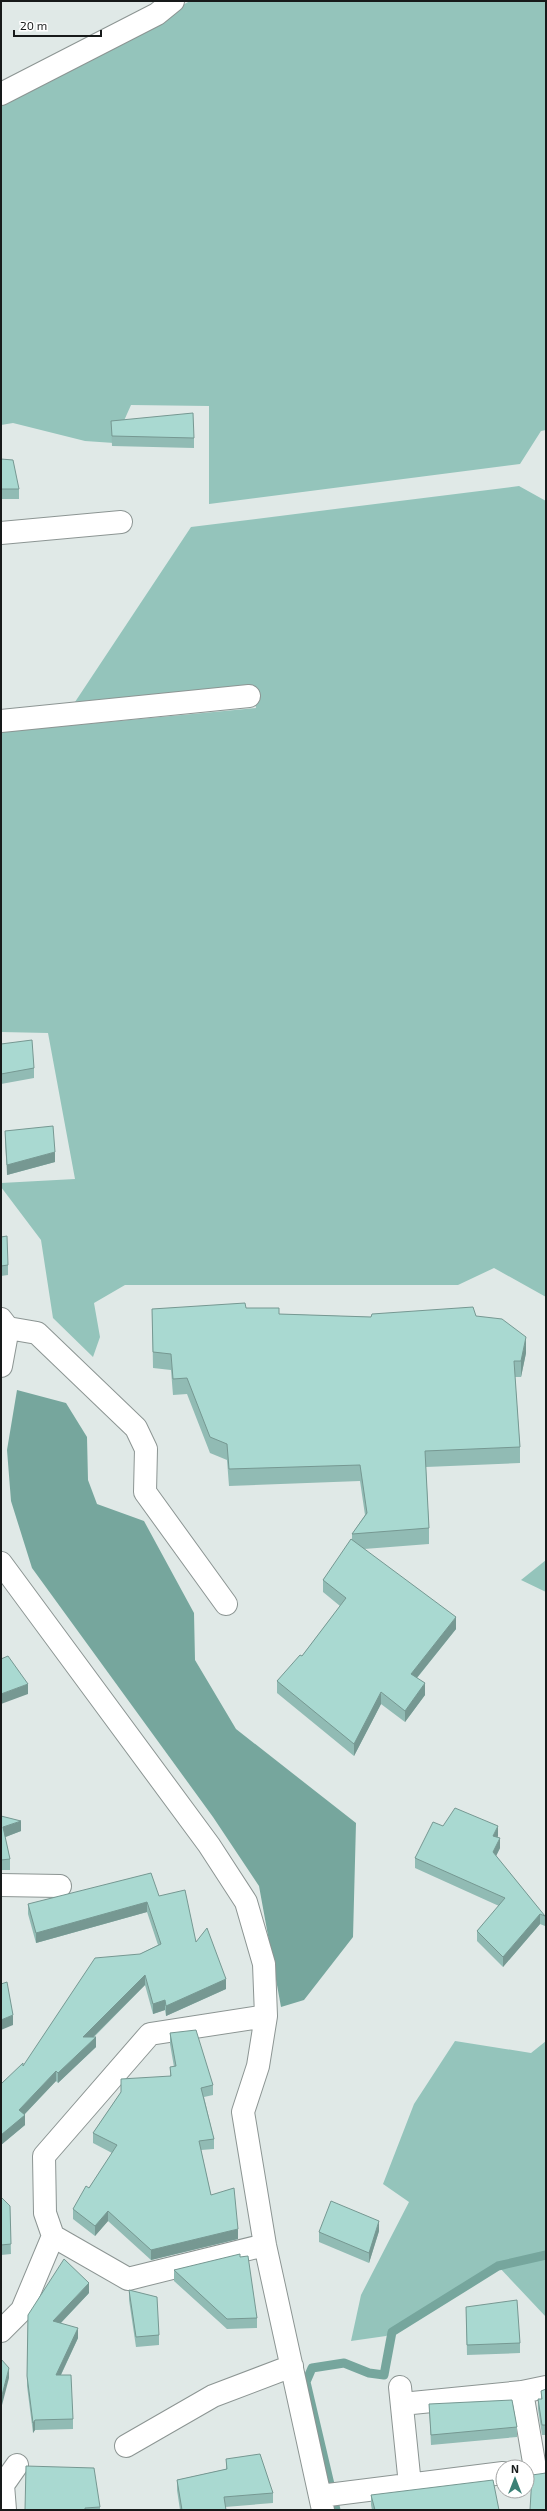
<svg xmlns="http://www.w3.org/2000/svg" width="547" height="2511" font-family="'Exo 2',sans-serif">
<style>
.forest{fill:#94c4bb}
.water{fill:#76a69d}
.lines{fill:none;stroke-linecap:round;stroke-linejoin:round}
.stream{stroke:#76a69d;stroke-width:9}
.minor-casing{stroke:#8c9593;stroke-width:24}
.minor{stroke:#fff;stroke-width:22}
.wall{fill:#91bbb4}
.shaded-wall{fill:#769892}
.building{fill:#a9d9d1;stroke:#769892}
</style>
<rect width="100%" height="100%" fill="#e0e9e7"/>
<path class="forest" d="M190,1h356v429l-5,1 -21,33 -311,40v-98l-78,-1 -17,38 -29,-2 -72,-18 -12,2v-321z
M519,486l27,15v796l-52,-29 -36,17h-333l-31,18 6,34 -7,20 -40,-39 -12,-78 -40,-53v-4l74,-4 -27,-146 -47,-1v-300l255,-24 -4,-23 -177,17 116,-175z
M546,1560v32l-25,-12z
M455,2041l76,12 15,-12v276l-48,-51 -112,70 -35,5 10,-46 48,-93 -26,-18 31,-80z"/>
<path class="water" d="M17,1390l49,13 21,34 1,43 9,24 47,17 50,92 1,47 41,69 120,94 -3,114 -49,63 -23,7 -22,-121 -46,-69 -181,-249 -21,-67 -4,-51z"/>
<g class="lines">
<path class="stream" d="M336,2510l-30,-128 6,-14 32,-5 25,10 15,2 8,-43 106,-66 48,-11"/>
<defs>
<path id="minor" d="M1,94l156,-80 16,-13
M1,533l120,-11
M1,721l248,-25
M1,1319l7,9 29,5 99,95 10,21 -1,43 81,112
M1,1366l7,-38
M1,1563l208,282 37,57 18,62 2,52 -8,50 -15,46 22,133 58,265
M1,1885l59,1
M265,2245l-137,34 -75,-43 -8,-23 -1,-57 106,-122 116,-18
M1,2331l21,-21 31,-74
M400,2387l10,98
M522,2392l13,76
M402,2404l120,-12 24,-5
M126,2446l87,-50 79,-30
M320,2496l183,-23
M5,2510l-2,-25 14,-20"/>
</defs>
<use href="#minor" class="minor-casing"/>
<use href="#minor" class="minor"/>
</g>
<path class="wall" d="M111,421l83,17v10l-82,-2z
M1,459l18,30v10h-18z
M1,1044l33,24v10l-33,6z
M5,1131l50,31 -48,13 -2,-34z
M1,1237l7,28v10l-7,1z
M246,1308l33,6 92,3 105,-1 50,37 -5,24h-6l5,70v16l-94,4 3,61v16l-65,5 92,80 -39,49 8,17 -20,27 -24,-18 -27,52 -77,-63v-12l25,-25 38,-50 -17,-14v-12l29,-40v-6l13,-19 -5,-34 -131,5 -2,-26 -17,-7 -23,-59 -14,1 -2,-25 -18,-2 -1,-59z
M1,1816l20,15 -16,6 5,22v11h-9z
M443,1826l55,10 -1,1 3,11 -4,8 49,60v10l-5,-2 -37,43 -26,-26v-10l22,-25 -84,-38v-10z
M159,1896l37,46 30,47 -60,27 -1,-6 -12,4 -8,-29 -51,52 2,10 -38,36 -2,-2 -32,34 1,10 -24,20 22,-79 117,-112 18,-9 -11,-33 -111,31 -8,-29v-10z
M170,2033l43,52v10l-9,2 10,42v10l-13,1 10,45 27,44 -87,21 -43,-39 -13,15 -22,-17v-10l16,-21 23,-35 -19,-10v-10l28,-41 49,-16v-9h4l-4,-23z
M1,2197l9,9 1,48 -10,1z
M379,2231l-10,32 -50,-21v-10z
M240,2257l17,61v10l-30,1 -53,-48v-11z
M129,2290l30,45v10l-23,2 -7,-47z
M89,2293l-28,30 17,15 -17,37 12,44v10l-38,1 -2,3 -6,-47 1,-71z
M466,2307l54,36v10l-53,2z
M546,2389v46h-4l-4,-26v-10h3v-8z
M429,2404l88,23v10l-86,8z
M226,2459l47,34v10l-48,4 1,3h-46l-3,-20v-10l49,-11z
M371,2495l128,15h-127l-1,-5z
M100,2507v3h-75z"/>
<path class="shaded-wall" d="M55,1152v10l-48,13v-10z
M526,1337v16l-5,24v-16z
M456,1617v12l-45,56v-11z
M425,1683v12l-20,27v-11z
M28,1684v10l-27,10v-10z
M381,1692v12l-27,52v-12z
M21,1821v10l-18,7v-11z
M498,1826v10l-5,10v-10z
M500,1838v10l-7,14v-10z
M147,1902v10l-111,31v-10z
M540,1914v10l-37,43v-10z
M145,1975v10l-62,62v-10z
M226,1979v10l-60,27v-10z
M165,2000v10l-12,4v-10z
M13,2015v10l-12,5v-10z
M96,2037v10l-38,36v-10z
M56,2071v10l-37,39 6,-5v10l-24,20v-10l18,-25z
M108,2211v10l-13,15v-10z
M379,2221v10l-10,32v-10z
M238,2229v10l-87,21v-10z
M89,2283v10l-36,38v-10z
M78,2328v10l-22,47v-10z
M9,2368v10l-8,31v-10z
M35,2420v10l-2,3v-10z"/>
<path class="building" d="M193,413l1,25 -82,-2 -1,-15z
M1,459l12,1 6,29h-18z
M32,1040l2,28 -33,6v-30z
M53,1126l2,26 -48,13 -2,-34z
M7,1236l1,29 -7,1v-29z
M245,1303l1,5h33v6l92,3 1,-3 101,-7 3,9 26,3 24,18 -5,24h-7l6,86 -95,4 4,77 -77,6 15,-21 -7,-48 -131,4 -2,-25 -17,-7 -23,-59 -14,1 -2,-25 -18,-2 -1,-43z
M351,1539l105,78 -45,57 14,9 -20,28 -24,-19 -27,52 -77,-63 23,-26 2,1 44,-58 -23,-18z
M8,1656l20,28 -27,10v-35z
M455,1808l43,18 -5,10 7,2 -7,14 52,64 -5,-2 -37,43 -26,-26 28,-33 -90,-40 18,-36 10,4z
M1,1816l20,5 -18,6 7,32 -9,1z
M151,1873l8,23 26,-6 11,52 11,-14 19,51 -60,27 -1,-6 -12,4 -8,-29 -62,62h13l-38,36 -2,-2 -37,39 6,5 -24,20v-51l22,-21v3l72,-108 45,-4 21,-10 -14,-42 -111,31 -8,-29z
M7,1982l6,33 -12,5v-36z
M196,2030l17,55 -12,3 13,51 -15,2 12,54 23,-7 4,41 -87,21 -43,-39 -13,15 -22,-17 13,-23 3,2 28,-43 -24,-12 28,-41v-13l50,-3 -1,-9 6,-1 -6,-33z
M1,2197l9,9 1,38 -10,1z
M331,2201l48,20 -10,32 -50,-21z
M240,2254v3l8,-1 9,62 -30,1 -53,-49z
M64,2259l25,24 -36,38 25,7 -22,47h15l2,44 -38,1 -2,3 -6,-47 1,-61z
M129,2290l28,7 2,38 -23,2z
M517,2300l3,43 -53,2 -1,-38z
M1,2359l8,9 -8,31z
M546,2389v36h-4l-4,-26h4l-1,-8z
M512,2400l5,27 -86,8 -2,-31z
M260,2454l13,39 -49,4 2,13h-44l-5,-30 50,-11 -1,-10z
M26,2466l68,2 6,39 -15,1v2h-60z
M546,2473v37h-16l2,-35z
M493,2480l6,30h-124l-4,-15z"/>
<rect width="547" height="2511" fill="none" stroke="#171a1a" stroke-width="4"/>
<g transform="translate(515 2479)"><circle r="19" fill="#ffffff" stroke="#a2a3a3"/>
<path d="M0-3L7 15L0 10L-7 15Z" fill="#3b8076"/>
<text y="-6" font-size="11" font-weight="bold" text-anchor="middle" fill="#171a1a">N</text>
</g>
<path d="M14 30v6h87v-6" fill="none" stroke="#171a1a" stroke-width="2"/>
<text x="20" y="30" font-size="12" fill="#171a1a" stroke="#ffffff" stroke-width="3" paint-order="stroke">20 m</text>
</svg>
